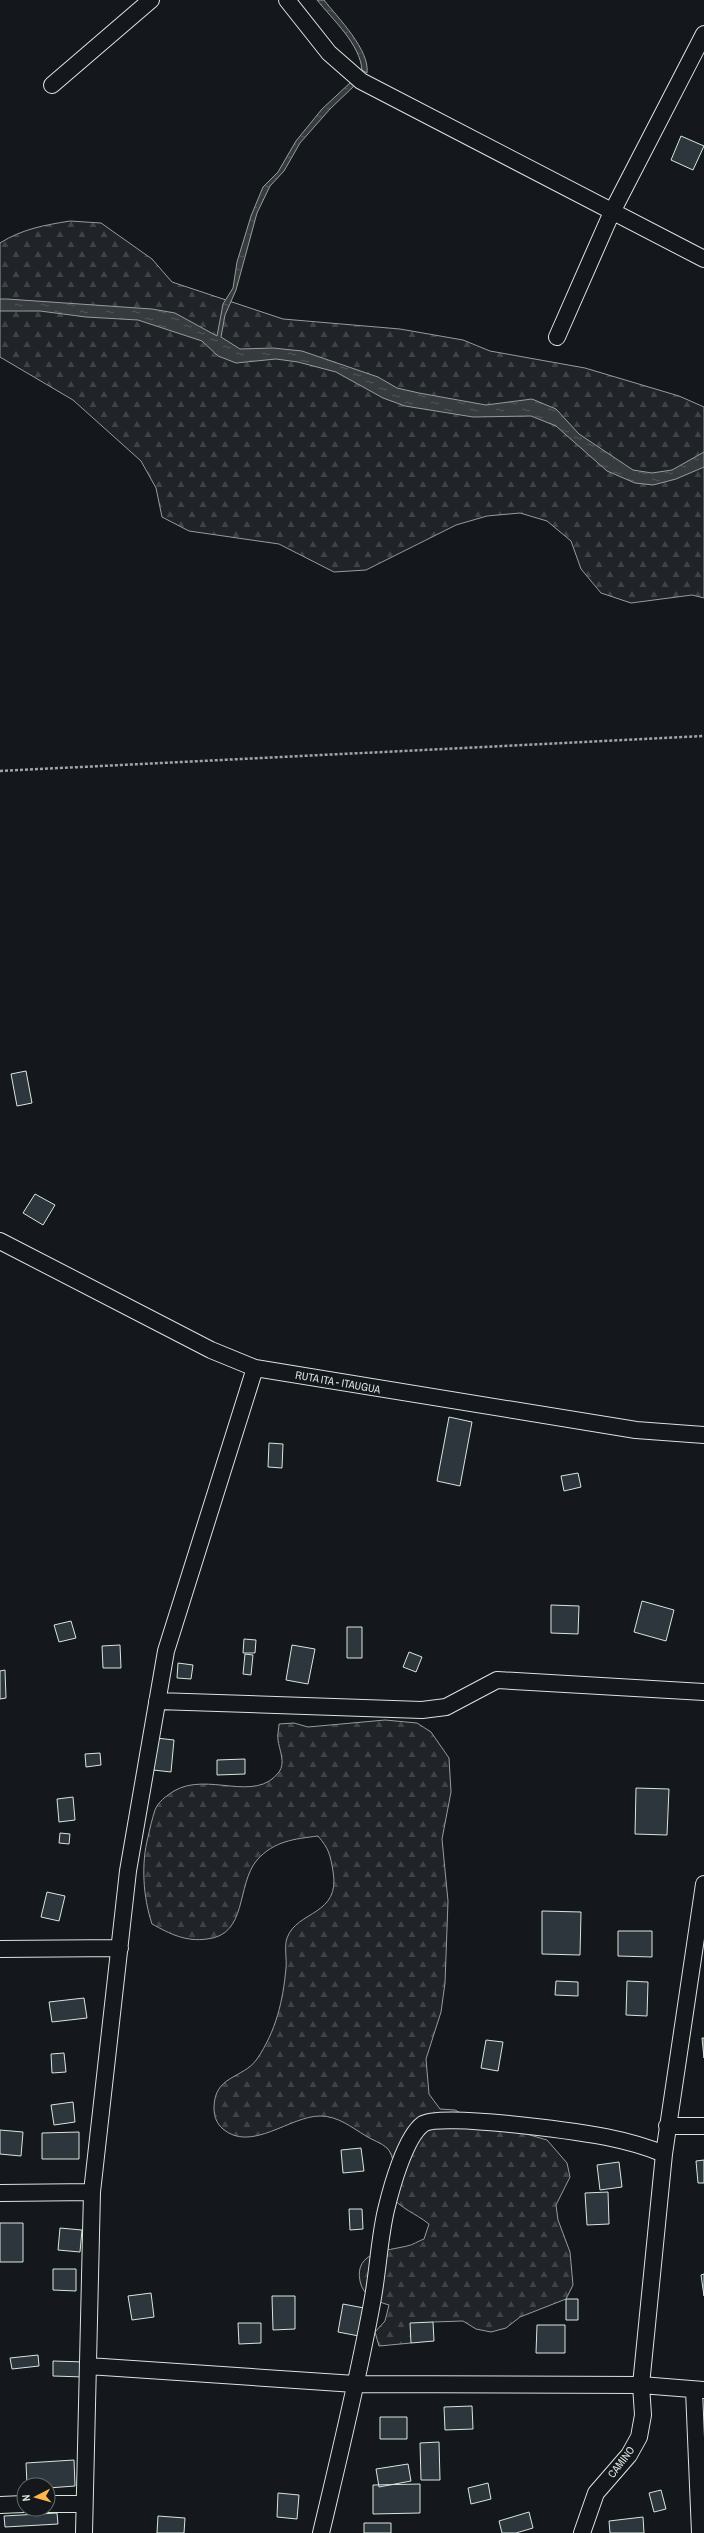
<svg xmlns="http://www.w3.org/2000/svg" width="704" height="2533" font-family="'Archivo Narrow',sans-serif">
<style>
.forest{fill:url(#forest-firs);stroke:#939e99}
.water{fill:url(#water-ripples);stroke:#939e99}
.building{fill:#2c363c;stroke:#d8e6dc}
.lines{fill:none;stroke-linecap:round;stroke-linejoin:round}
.street-casing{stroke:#d8e6dc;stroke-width:18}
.path{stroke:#9da8a2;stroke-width:2.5;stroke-dasharray:3 2;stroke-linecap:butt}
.street{stroke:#14181c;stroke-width:16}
.labels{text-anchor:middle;stroke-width:3;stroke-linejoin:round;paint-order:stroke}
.street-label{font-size:11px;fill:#d8e6dc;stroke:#14181c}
</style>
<defs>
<pattern id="forest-firs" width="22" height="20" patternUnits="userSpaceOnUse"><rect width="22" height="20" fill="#202428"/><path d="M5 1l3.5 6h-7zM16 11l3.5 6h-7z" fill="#404447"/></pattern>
<pattern id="water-ripples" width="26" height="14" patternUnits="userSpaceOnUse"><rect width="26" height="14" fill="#363b3e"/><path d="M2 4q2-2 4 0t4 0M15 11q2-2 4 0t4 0" fill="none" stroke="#525759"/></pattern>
</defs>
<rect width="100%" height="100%" fill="#14181c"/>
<path class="forest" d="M70,221l31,2 51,36 20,23 111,37 117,10 63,11 27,11 95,17 94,28 25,11v191l-12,-3 -61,8 -30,-10 -20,-24 -10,-28 -24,-20 -27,-8 -33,3 -31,9 -90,45 -32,2 -55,-28 -90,-13 -27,-14 -6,-29 -15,-27 -68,-61 -73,-43v-114c22,-14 45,-18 70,-22z
M385,1720l32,3 14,9 18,26 2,34 -9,47 6,62 -3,82 -4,29 -15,47 3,35 11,15 15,1 13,7 79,23 20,23 3,14 -14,28 2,15 12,32 3,33 -7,14 -46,18 -14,11 -15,4 -15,-3 -13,-8 -30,1 -16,9 -6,12 -32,3 -4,-14 10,-11 4,-16c-14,-4 -26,-9 -29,-24 -6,-30 27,-30 47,-35 6,-1 11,-5 17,-7l5,-15c-14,-11 -28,-15 -39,-29 2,-14 8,-35 -3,-47 -5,-5 -15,-8 -21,-12 -15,-9 -28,-20 -46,-20 -30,0 -69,37 -97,13 -6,-5 -9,-12 -9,-21 0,-33 29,-29 43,-49 19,-28 26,-58 29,-91 1,-9 -2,-21 1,-30 10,-28 54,-22 46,-67 -3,-17 -4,-22 -15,-35 -24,3 -44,5 -61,24 -21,25 -9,75 -50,79 -21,3 -37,-5 -55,-15 -9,-27 -11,-60 -4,-87 2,-9 4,-18 7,-27 3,-8 11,-14 19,-19 34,-20 81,13 105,-19 7,-9 0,-23 -1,-32 -1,-5 1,-11 1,-16l15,-1 14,4z"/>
<path class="water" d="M317,0h7c14,18 46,50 43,73l-5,-3c-2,-26 -29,-50 -45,-70z
M351,82l3,4 -24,23 -30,34 -16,28 -14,15 -13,27 -21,77 -11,25 -4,22 19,12 33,-1 29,3 76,26 19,11 22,5 67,12 46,-6 24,10 23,25 54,36 19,3 20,-3 32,-18v15l-28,12 -23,6 -18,-2 -28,-12 -51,-45 -25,-10 -58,1 -68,-11 -22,-8 -47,-26 -38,-10 -22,-3 -40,4 -18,-7 -16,-15 -64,-21 -52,-3 -46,-6h-40v-12h7l145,10 23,4 42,23 6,-32 10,-16 4,-26 14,-46 12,-29 15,-15 18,-31 26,-32z"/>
<path class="building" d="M681,136l23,10 -11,24 -22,-10z
M26,1071l6,32 -15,3 -6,-32z
M35,1194l20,11 -12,20 -20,-12z
M449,1417l23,5 -12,64 -23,-5z
M269,1443l14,1 -1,24 -14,-1z
M578,1473l3,14 -17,4 -3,-15z
M642,1601l32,9 -8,31 -32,-9z
M551,1605l28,1 -1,28 -27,-1z
M71,1621l5,17 -17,4 -5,-17z
M347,1627h15v31h-15z
M244,1639l12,1 -1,13h-12z
M120,1645l1,23h-18l-1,-22z
M292,1645l23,4 -7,35 -22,-4z
M409,1652l13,5 -6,15 -13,-5z
M245,1654l8,1 -2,20 -8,-1z
M178,1663l15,2 -2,14 -14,-1z
M5,1670l1,28 -6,1v-28z
M156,1738l18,2 -3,32 -18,-2z
M100,1753l1,12 -15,2 -1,-13z
M245,1759v15l-28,1v-15z
M636,1788l33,1 -2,46 -32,-1z
M73,1797l2,23 -16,2 -2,-23z
M60,1833l10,1 -1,10 -10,-1z
M47,1892l18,4 -6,25 -18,-4z
M542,1911l39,1 -1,43 -38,-1z
M618,1931h34v26l-34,-1z
M556,1981l22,1v14l-23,-1z
M627,1981l21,1 -1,34 -21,-1z
M84,1998l3,20 -35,4 -3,-20z
M702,2038h2v20z
M486,2040l17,2 -5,29 -17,-3z
M64,2053l2,19 -14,1 -1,-19z
M73,2102l2,20 -21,3 -3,-20z
M0,2130l23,2 -2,24 -21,-2z
M79,2132v27h-37v-26z
M361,2148l3,23 -21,2 -2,-23z
M704,2160v23h-6l-2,-22z
M619,2162l3,25 -22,3 -3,-25z
M608,2192l1,32 -22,1 -2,-32z
M349,2209h13l1,20 -13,1z
M0,2223h23v39h-23z
M60,2228l22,2 -2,22 -22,-2z
M53,2269h23v22l-23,-1z
M704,2274v22l-3,-21z
M151,2293l3,24 -22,3 -4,-24z
M272,2296h23v33l-22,1z
M566,2299h12v21h-12z
M343,2304l21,4 -5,28 -21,-4z
M433,2322l1,19 -23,2 -1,-20z
M238,2323h23v20l-22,1z
M537,2325h28v28h-29z
M38,2355l1,11 -27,3 -2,-11z
M53,2361l32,1 -1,15 -31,-1z
M472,2406l1,23 -28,1 -1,-23z
M380,2417h27v22h-27z
M439,2442l1,38h-19l-1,-37z
M74,2460l1,26 -27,2v-3h-21l-1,-22z
M408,2464l3,17 -32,6 -3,-18z
M488,2483l3,16 -20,5 -3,-16z
M420,2484v29l-47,1v-29z
M661,2490l5,19 -12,3 -5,-19z
M278,2493l21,2 -2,24 -20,-2z
M529,2512l4,16 -17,5h-14l-3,-12z
M57,2513l1,11 -53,3 -1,-11z
M158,2516l27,2 -1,15h-27z
M643,2517l1,16h-34l-1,-12z
M364,2523h27v10h-27z"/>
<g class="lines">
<defs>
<path id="street" d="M287,0l42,53 32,28 343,178
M52,85l99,-85
M557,337l55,-125 92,-178
M0,1241l211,109 44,18 381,62 68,5
M157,1701l265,9 24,-3 51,-27 207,12
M0,1949l120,-1
M667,2126h37
M92,2192l36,-321 38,-220 89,-283
M0,2193l92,-1 -8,341
M88,2366l267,18 286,1 63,5
M694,2390l6,143
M48,2504h36
M0,2505l24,-1
M321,2533c18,-76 37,-153 51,-230 6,-31 7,-63 14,-93 5,-21 19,-73 37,-86 17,-12 156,8 183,13 20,4 39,9 58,17
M582,2533l14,-40 33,-38 10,-18 4,-22 -2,-30 23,-231 40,-270"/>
</defs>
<use href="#street" class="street-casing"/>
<path class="path" d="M0,771l704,-35"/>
<use href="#street" class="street"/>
</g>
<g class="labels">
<g class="street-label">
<text transform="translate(338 1382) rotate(10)" y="4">RUTA ITA - ITAUGUA</text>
<text transform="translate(621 2462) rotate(-53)" y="4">CAMINO</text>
</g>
</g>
<g transform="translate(36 2497) rotate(264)"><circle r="19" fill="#14181c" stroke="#626a69"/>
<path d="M0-3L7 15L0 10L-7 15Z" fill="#ffb74d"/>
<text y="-6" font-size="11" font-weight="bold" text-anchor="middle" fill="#d8e6dc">N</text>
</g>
</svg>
